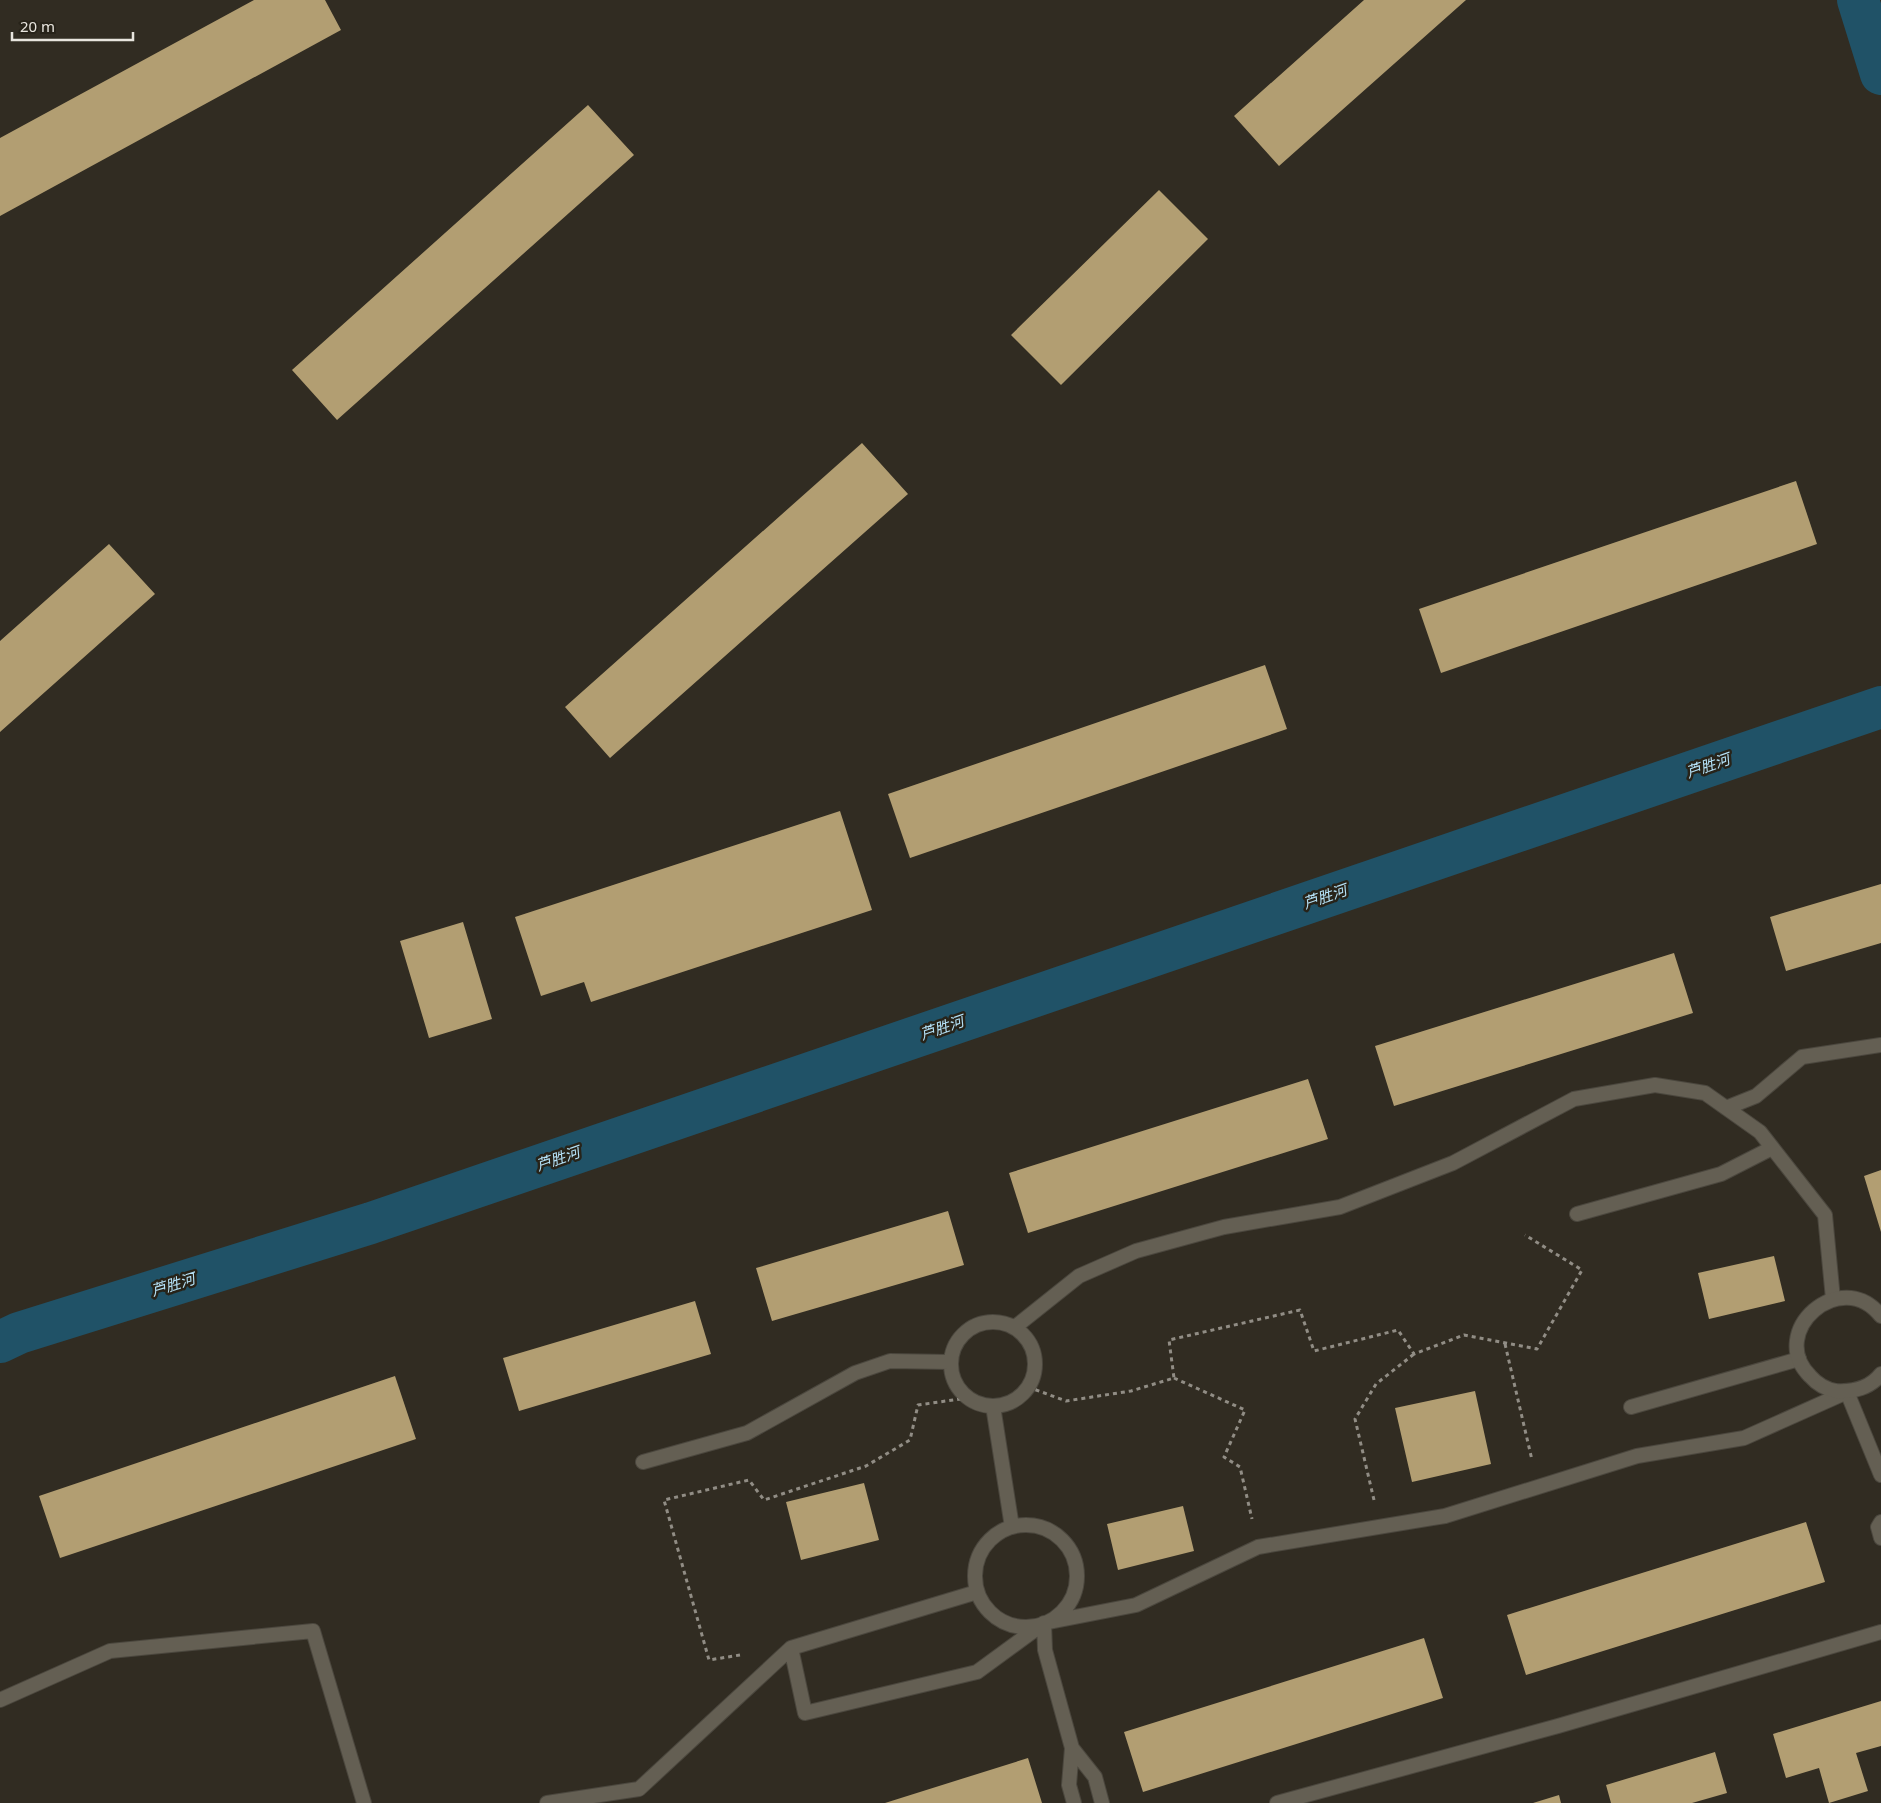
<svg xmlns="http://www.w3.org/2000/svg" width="1881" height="1803" font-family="'Noto Sans','Noto Sans SC',sans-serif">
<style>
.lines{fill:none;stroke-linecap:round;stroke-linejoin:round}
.canal{stroke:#205267;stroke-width:42}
.building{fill:#b29e72}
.service-casing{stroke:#4b473e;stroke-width:16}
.minor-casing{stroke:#4b473e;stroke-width:16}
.path{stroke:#918d85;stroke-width:3;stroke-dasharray:4 4;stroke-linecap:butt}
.service{stroke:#645f53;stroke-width:14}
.minor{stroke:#645f53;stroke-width:14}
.labels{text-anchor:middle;stroke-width:5;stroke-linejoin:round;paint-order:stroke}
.water-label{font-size:15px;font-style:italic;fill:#b5e2f8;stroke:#272319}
</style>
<rect width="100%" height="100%" fill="#312c22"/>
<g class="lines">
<path class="canal" d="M1858,0l23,74
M0,1342l19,-9 352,-110 1510,-516"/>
</g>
<path class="building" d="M254,0h71l16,30 -341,186v-78z
M1364,0h102l-187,166 -45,-50z
M588,105l46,50 -297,265 -45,-50z
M1159,190l49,49 -147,146 -50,-50z
M862,443l46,51 -298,264 -45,-51z
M1796,481l21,63 -376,129 -22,-64z
M109,544l46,50 -155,138v-91z
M1265,665l22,64 -377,129 -22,-64z
M840,811l32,99 -281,92 -7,-20 -43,14 -26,-79z
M1881,884v59l-95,28 -16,-54z
M463,922l29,97 -63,19 -29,-97z
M1674,953l19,60 -299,93 -19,-60z
M1308,1079l20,60 -300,94 -19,-60z
M1881,1170v62l-17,-56z
M948,1211l16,54 -192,56 -16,-53z
M1774,1256l11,45 -76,18 -11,-46z
M695,1301l16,53 -192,57 -16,-53z
M395,1376l21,63 -356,119 -21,-62z
M1475,1391l16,73 -79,18 -17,-74z
M864,1483l15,57 -78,20 -15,-58z
M1183,1506l11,45 -76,19 -11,-46z
M1806,1522l19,60 -299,93 -19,-60z
M1424,1638l19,60 -300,94 -19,-60z
M1881,1701v45l-25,7 12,38 -39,12 -10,-35 -33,10 -13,-44z
M1715,1752l12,41 -35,10h-81l-5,-18z
M1028,1758l14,45h-157z
M1559,1795l2,8h-28z"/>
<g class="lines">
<defs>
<path id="service" d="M1726,1108l30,-12 46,-39 79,-12
M1577,1214l144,-40 51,-26
M951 1364a42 42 0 1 1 84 0a42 42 0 1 1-84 0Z
M1015,1327l64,-51 57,-25 88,-24 116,-20 113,-44 121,-64 81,-14 50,8 55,39 65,83 8,84
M993,1406l19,121
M1631,1407l168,-48
M643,1462l104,-29 108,-60 35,-12 59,1
M1881,1522l-3,5 3,11
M975 1576a51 51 0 1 1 102 0a51 51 0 1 1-102 0Z
M791,1648l186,-56
M0,1700l110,-49 203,-20 51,172
M1072,1748l23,29 7,26
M547,1803l92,-14 152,-141 14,65 172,-41 67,-49
M1074,1803l-5,-18 3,-37 -27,-98 -1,-27 92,-18 122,-58 187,-31 192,-60 107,-18 103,-46 34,83
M1277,1803l281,-77 323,-94"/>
<path id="minor" d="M1881,1316c-40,-51 -115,16 -71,60 7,8 15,13 26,15 18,1 34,-3 45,-17"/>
</defs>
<use href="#service" class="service-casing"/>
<use href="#minor" class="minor-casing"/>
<path class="path" d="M1505,1344l27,116
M1174,1378l71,32 -21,47 16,10 12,52
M1028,1387l38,14 65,-10 43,-13 -5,-38 131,-30 14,41 84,-21 16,24 50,-19 73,14 45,-79 -57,-35
M1374,1500l-19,-81 21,-35 38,-30
M740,1655l-31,5 -45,-160 85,-20 15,20 102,-34 44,-26 8,-35 49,-7"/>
<use href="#service" class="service"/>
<use href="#minor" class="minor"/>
</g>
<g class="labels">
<g class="water-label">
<text transform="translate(1708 766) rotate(-19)" y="5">芦胜河</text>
<text transform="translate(1325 897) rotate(-19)" y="5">芦胜河</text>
<text transform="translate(942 1028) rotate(-19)" y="5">芦胜河</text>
<text transform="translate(558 1159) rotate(-19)" y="5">芦胜河</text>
<text transform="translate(173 1285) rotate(-17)" y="5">芦胜河</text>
</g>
</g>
<path d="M12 32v8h121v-8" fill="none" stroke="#e8e5de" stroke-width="2.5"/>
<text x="20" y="32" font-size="15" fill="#e8e5de" stroke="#272319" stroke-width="4" paint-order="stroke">20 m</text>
</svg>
